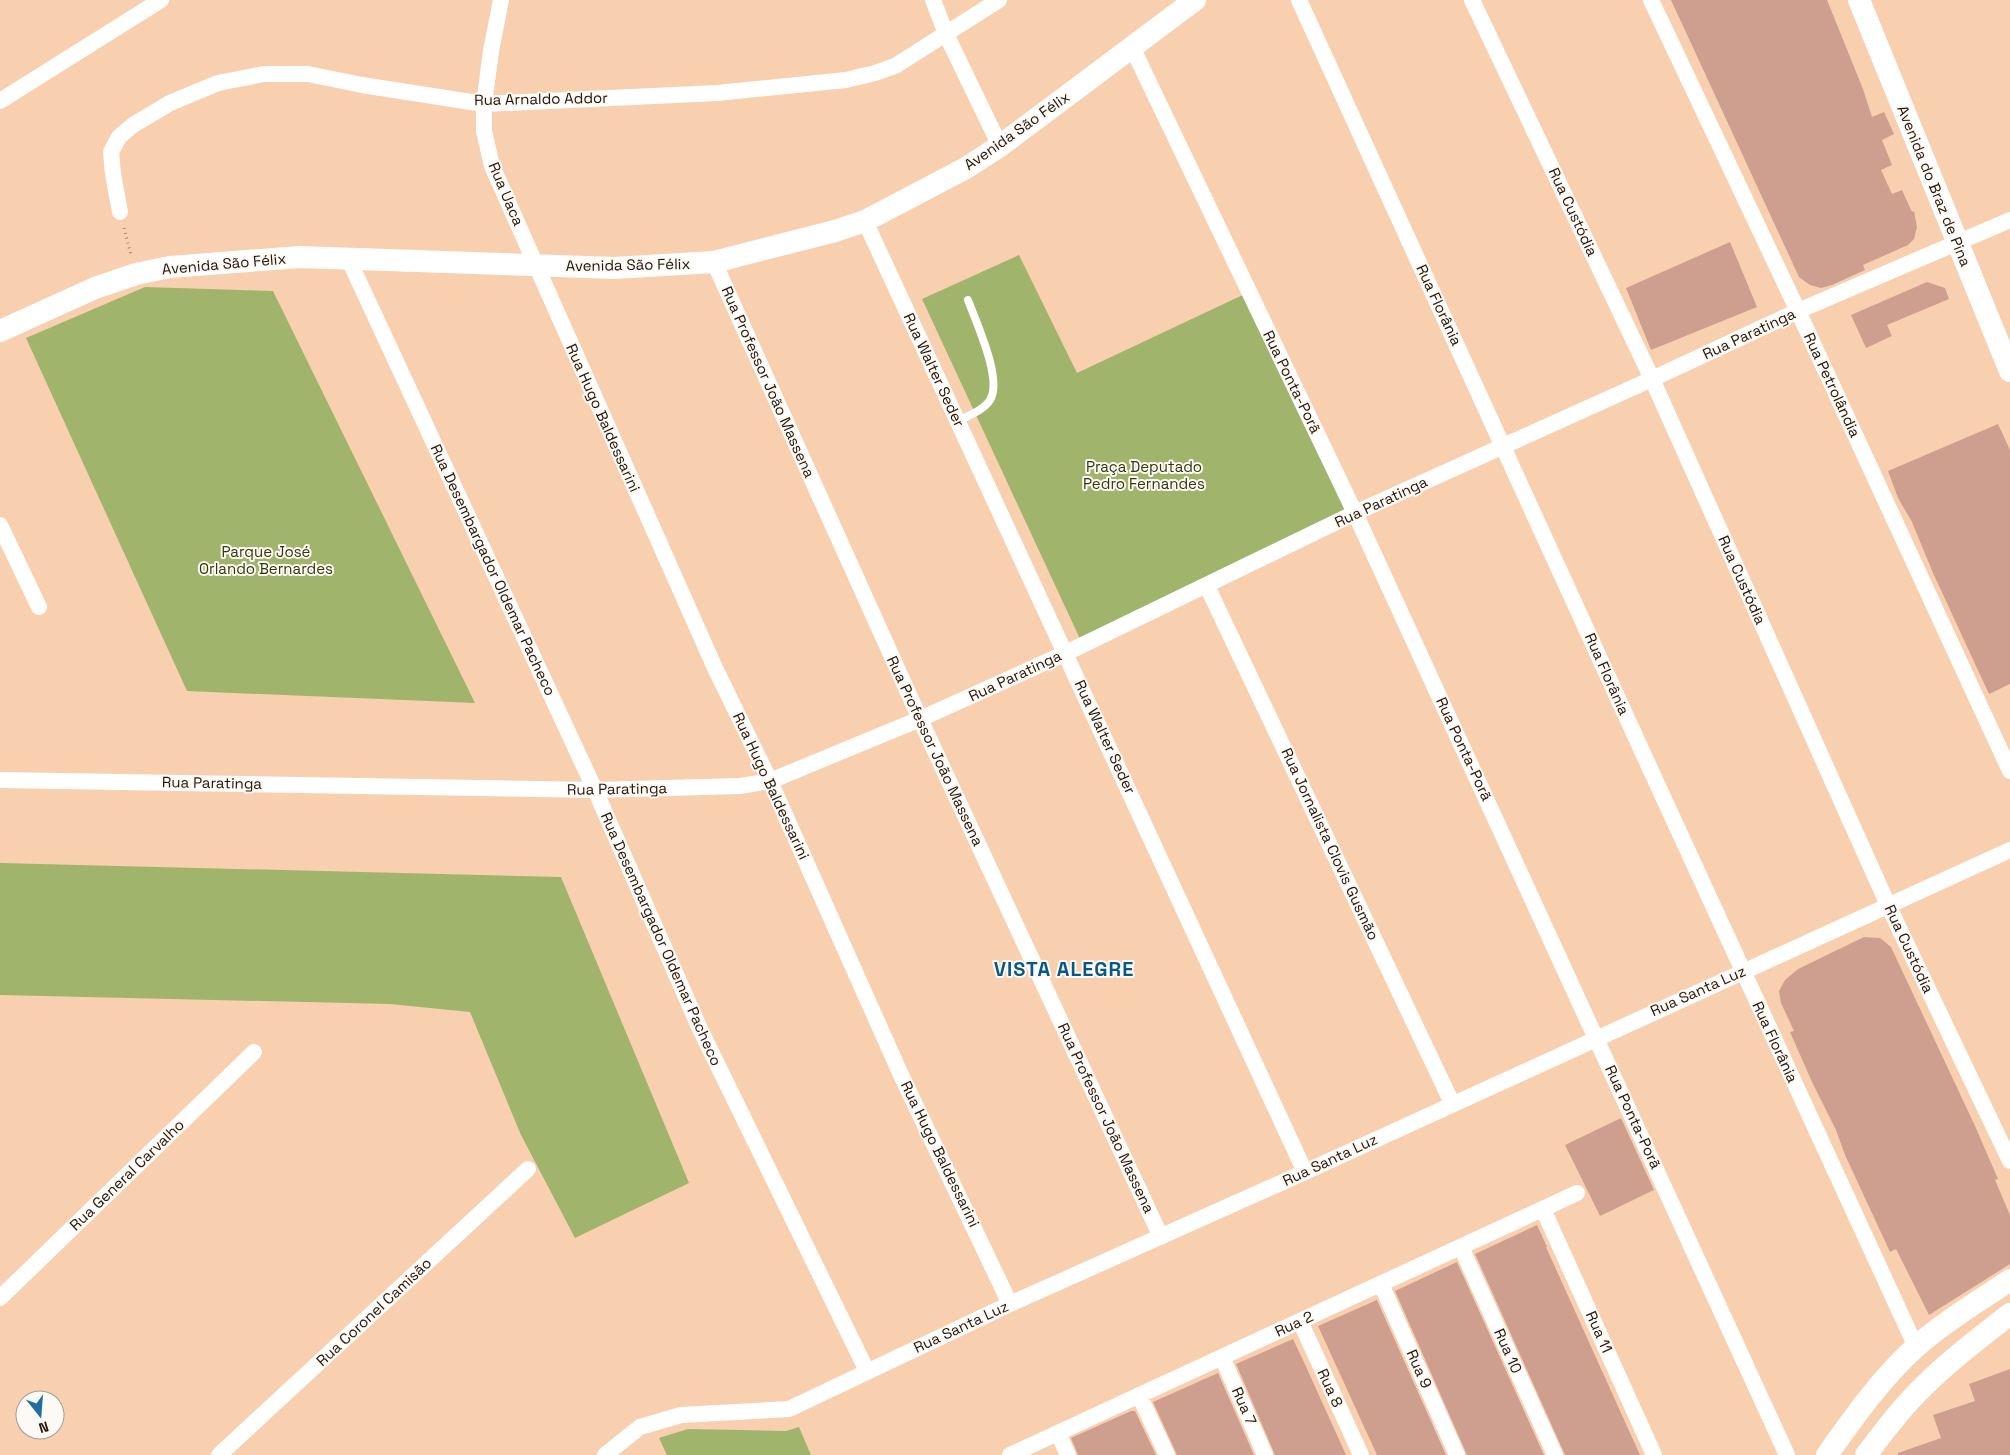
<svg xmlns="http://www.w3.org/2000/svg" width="2010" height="1455" font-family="'Space Grotesk',sans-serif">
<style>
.green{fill:#a1b46c}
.building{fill:#ce9f8e}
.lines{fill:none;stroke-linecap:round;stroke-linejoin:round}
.path{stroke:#a5876f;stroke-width:3;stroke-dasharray:1 4;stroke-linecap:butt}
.lane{stroke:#fff;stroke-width:8}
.street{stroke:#fff;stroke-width:16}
.secondary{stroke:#fff;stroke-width:22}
.labels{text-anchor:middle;stroke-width:4;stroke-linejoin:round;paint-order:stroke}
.street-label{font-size:15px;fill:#221509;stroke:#fdf9f5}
.park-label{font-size:15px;fill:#2f3909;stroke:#fdf9f5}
.district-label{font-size:20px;font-weight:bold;letter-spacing:1px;fill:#075985;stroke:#fdf9f5}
</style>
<rect width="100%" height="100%" fill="#f8d0b0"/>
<path class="green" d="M1019,255l58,118 170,-80 101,218 -267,130 -159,-342z
M145,287l128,4 202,412 -288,-12 -161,-353z
M0,863l561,14 128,306 -114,55 -54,-103 -51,-123 -80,-8 -390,-9z
M799,1427l12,28h-144l-8,-17 29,-9 98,2z"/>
<path class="building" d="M1671,0h156l36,89 9,28 12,-5 10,22 -12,6 10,25 -11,5 11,24 10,-4 10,22 2,-1 3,16 -3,12 -6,6 -45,20 2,5 -33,15 -11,3 -11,-3 -11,-8z
M1730,242l27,65 -106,43 -25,-62z
M1927,282l18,6 4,11 -62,26 5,11 -26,12 -15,-33z
M1998,424l12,26v234l-21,10 -56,-121 -21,-51 -14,-24 -10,-27z
M1864,937l16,1 11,9 84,179 23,53 -3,1 15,35v49l-81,51 -33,-66 -6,3 -45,-97 -9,-25 -24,-48 -22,-50 4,-1 -13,-28 -2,-12 6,-11 13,-11z
M1621,1118l33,72 -54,26 -35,-71z
M1537,1225l10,22h-1l94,208h-75l-90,-201z
M1457,1262l87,193h-77l-72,-164z
M1377,1300l69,155h-69l-59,-129z
M1293,1339l10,21 43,95h-71l-39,-91z
M2010,1369v86h-112v-2l43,-15 -8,-23 42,-14 -6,-17z
M1218,1373l36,82h-77l-24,-53z
M1131,1411h4l21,44h-78l-7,-17z"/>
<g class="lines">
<path class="path" d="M124,228l7,27"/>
<path class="lane" d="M958,421c11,-6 26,-11 32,-21 13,-20 -14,-78 -22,-100"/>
<path class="street" d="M501,0l-10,51 -7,53v27l8,35 223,502 55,113 131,294 109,229
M933,0l13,34 54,112
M1299,0c206,449 409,899 617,1347
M1472,0l180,379 236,526 122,256
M1651,0l147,311 212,460
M1132,47l223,466 432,942
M0,101l161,-101
M120,212l-7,-38 -2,-22 8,-15 14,-12 37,-22 48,-20 46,-9h44l54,11 122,19 233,-11 129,-13 29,-7 20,-7 104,-66
M865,221l440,951
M348,258l247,532 105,239 167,342
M714,262l206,457 241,518
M0,525l39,82
M1207,586l245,517
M0,780l595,10 145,-4 30,-5 150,-62 146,-66 289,-140 297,-134 146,-68 212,-91
M1543,1209l111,246
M1461,1247l94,208
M1381,1284l76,171
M0,1298l254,-246
M1300,1321l61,134
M1222,1357l43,98
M1139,1395l28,60
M1058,1433l10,22
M219,1455l309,-286
M605,1455l35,-28 41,-12 108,-6 221,-105 295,-132 705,-322
M1010,1455l567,-262"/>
<path class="secondary" d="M1859,0l151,371
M0,331l95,-43 41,-14 34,-7 130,-10 314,11 100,-6 121,-31 30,-10 101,-53 34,-22 195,-146
M1827,1455c27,-38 55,-78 90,-109 28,-25 62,-45 93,-66
M1866,1455c16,-21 32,-43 51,-62 28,-29 61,-54 93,-79"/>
</g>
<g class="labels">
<g class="street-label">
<text transform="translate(541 99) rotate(-1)" y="5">Rua Arnaldo Addor</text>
<text transform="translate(1017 131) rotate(-35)" y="5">Avenida São Félix</text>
<text transform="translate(1934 186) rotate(68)" y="5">Avenida do Braz de Pina</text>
<text transform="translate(506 194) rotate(67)" y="5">Rua Uaca</text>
<text transform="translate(1573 212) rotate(65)" y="5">Rua Custódia</text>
<text transform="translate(224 264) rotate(-5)" y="5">Avenida São Félix</text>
<text transform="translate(628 265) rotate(-1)" y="5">Avenida São Félix</text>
<text transform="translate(1439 305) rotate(65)" y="5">Rua Florânia</text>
<text transform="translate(1749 334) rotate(-25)" y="5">Rua Paratinga</text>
<text transform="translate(934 370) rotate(65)" y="5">Rua Walter Seder</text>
<text transform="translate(768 382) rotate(66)" y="5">Rua Professor João Massena</text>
<text transform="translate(1292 382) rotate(64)" y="5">Rua Ponta-Porã</text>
<text transform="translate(1832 385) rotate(65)" y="5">Rua Petrolândia</text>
<text transform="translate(603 418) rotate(66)" y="5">Rua Hugo Baldessarini</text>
<text transform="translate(1381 502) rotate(-25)" y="5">Rua Paratinga</text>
<text transform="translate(493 570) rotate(65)" y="5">Rua Desembargador Oldemar Pacheco</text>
<text transform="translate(1742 580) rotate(66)" y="5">Rua Custódia</text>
<text transform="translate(1607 674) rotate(66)" y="5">Rua Florânia</text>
<text transform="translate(1015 676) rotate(-25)" y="5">Rua Paratinga</text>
<text transform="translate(1105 737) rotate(65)" y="5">Rua Walter Seder</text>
<text transform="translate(1464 749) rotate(65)" y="5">Rua Ponta-Porã</text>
<text transform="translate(935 751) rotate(65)" y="5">Rua Professor João Massena</text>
<text transform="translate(212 783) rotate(1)" y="5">Rua Paratinga</text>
<text transform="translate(771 786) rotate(65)" y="5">Rua Hugo Baldessarini</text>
<text transform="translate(617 789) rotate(-1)" y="5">Rua Paratinga</text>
<text transform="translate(1330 844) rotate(65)" y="5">Rua Jornalista Clovis Gusmão</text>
<text transform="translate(661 939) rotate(66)" y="5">Rua Desembargador Oldemar Pacheco</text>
<text transform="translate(1909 949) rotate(65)" y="5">Rua Custódia</text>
<text transform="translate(1698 991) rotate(-24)" y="5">Rua Santa Luz</text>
<text transform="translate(1775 1042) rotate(65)" y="5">Rua Florânia</text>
<text transform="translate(1633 1117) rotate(65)" y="5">Rua Ponta-Porã</text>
<text transform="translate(1106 1118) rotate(65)" y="5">Rua Professor João Massena</text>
<text transform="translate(940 1154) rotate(64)" y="5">Rua Hugo Baldessarini</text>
<text transform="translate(1330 1160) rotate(-25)" y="5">Rua Santa Luz</text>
<text transform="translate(127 1175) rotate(-44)" y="5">Rua General Carvalho</text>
<text transform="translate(374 1312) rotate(-43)" y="5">Rua Coronel Camisão</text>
<text transform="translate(1294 1324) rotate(-25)" y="5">Rua 2</text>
<text transform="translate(961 1327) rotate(-25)" y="5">Rua Santa Luz</text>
<text transform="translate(1599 1332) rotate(66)" y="5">Rua 11</text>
<text transform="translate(1508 1351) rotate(66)" y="5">Rua 10</text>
<text transform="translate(1419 1369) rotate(66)" y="5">Rua 9</text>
<text transform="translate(1330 1388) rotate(65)" y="5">Rua 8</text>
<text transform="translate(1244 1406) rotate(66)" y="5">Rua 7</text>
</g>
<g class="park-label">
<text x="1144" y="472">Praça Deputado<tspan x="1144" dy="17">Pedro Fernandes</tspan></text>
<text x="266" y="557">Parque José<tspan x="266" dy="17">Orlando Bernardes</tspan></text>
</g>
<g class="district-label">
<text x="1064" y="976">VISTA ALEGRE</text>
</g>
</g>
<g transform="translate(40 1415) rotate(163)"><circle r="24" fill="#fdf9f5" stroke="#a59e97"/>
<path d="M0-4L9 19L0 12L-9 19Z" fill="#1f70a2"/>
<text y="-8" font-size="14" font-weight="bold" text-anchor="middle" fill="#221509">N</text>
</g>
</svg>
